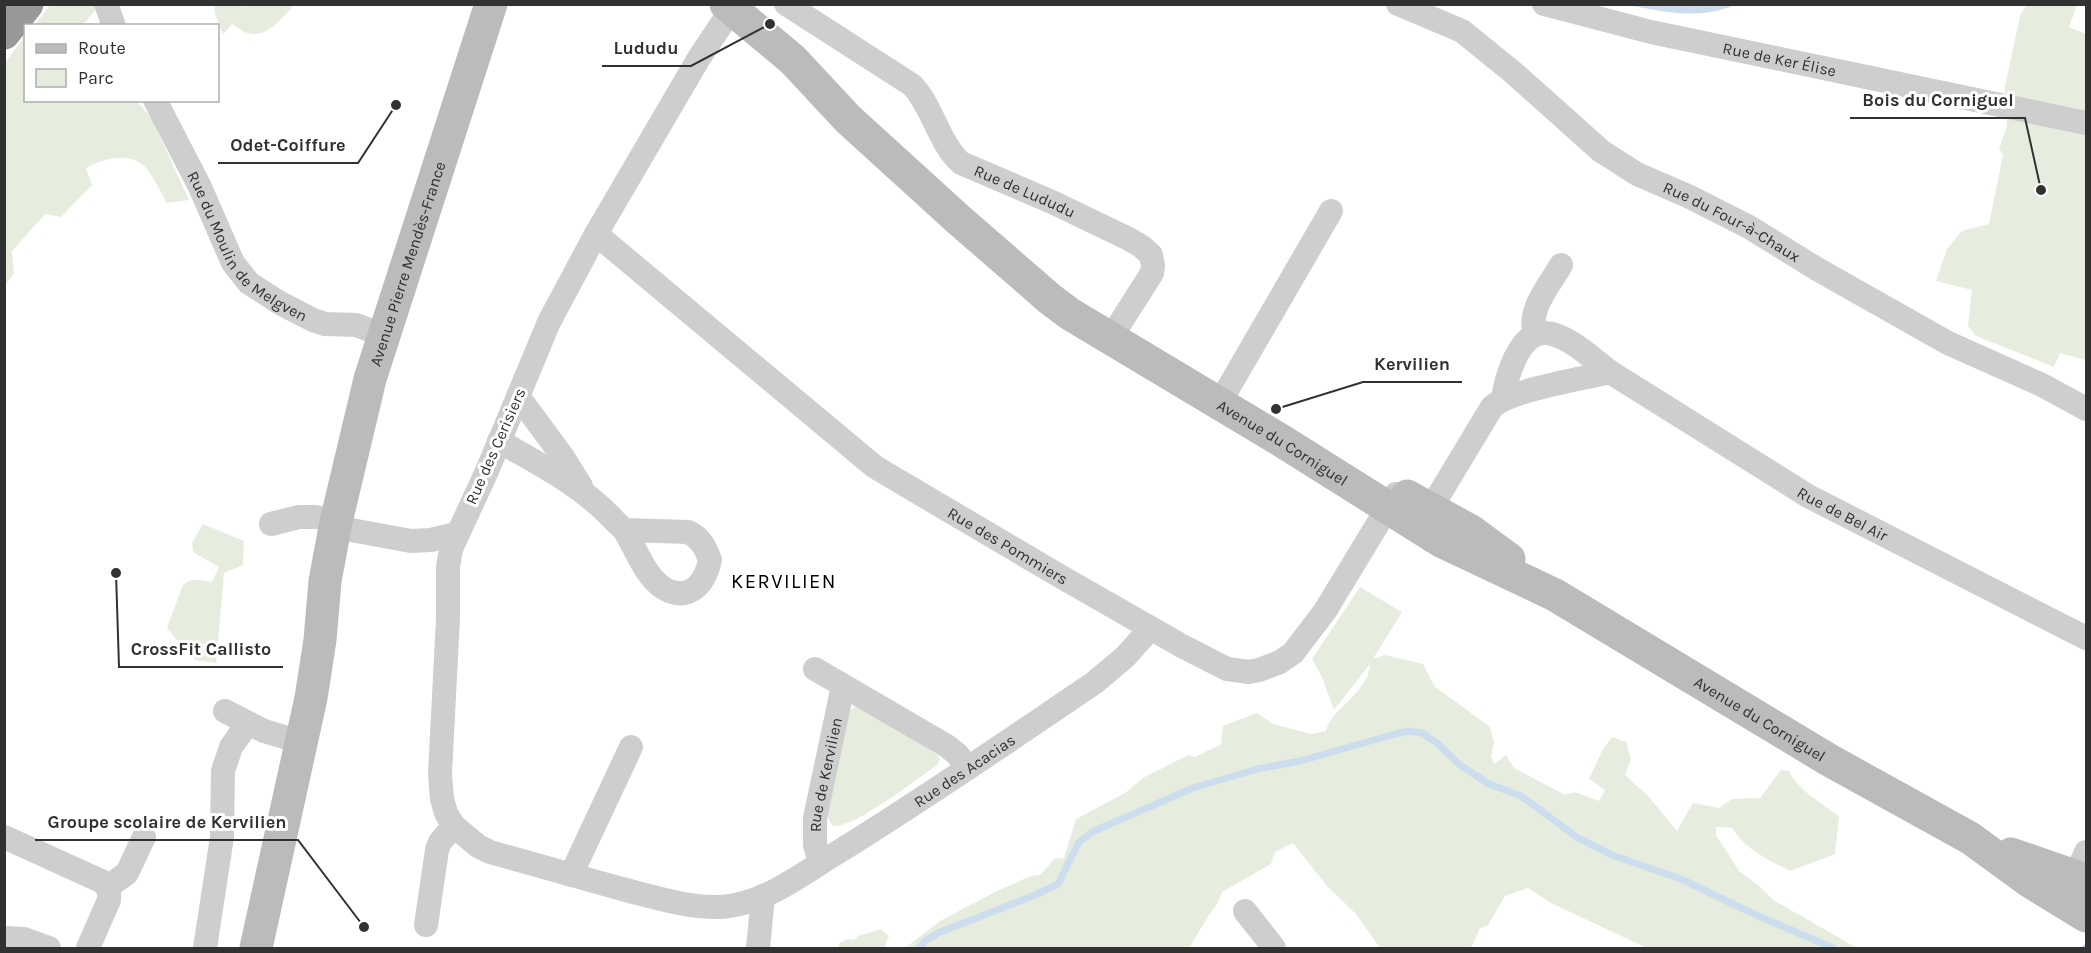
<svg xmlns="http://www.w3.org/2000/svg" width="2091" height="953" font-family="Karla,sans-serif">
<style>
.green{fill:#e6eddf}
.water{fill:#ccdded}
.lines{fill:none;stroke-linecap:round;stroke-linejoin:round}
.stream{stroke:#ccdded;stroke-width:7}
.street{stroke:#cecece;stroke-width:24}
.secondary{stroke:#bbb;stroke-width:33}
.highway{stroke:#989898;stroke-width:33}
.labels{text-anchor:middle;stroke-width:6;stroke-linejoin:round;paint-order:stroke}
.street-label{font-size:16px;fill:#313131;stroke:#fff}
.quarter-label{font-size:20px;letter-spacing:1.5px;fill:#000;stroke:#fff}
.leader{fill:none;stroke:#313131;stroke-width:2}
.callout-dot{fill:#313131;stroke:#fff;stroke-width:2}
.callout-label{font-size:18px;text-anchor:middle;font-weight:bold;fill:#313131;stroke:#fff;stroke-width:6;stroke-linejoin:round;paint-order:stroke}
</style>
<rect width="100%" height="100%" fill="#fff"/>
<path class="green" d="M50,5h49l-16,20 -49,1z
M242,5v-1l52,1c-12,12 -28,36 -49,27 -4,-1 -9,-6 -13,-8l-9,10 -8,-20 -1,-9h24l3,2z
M2026,5h51l-8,22 17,7v326l-26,-7 -6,14 -78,-31 -8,-10 4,-36 -36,-9 11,-32 15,-18 27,-7 14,-69 -4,-6 8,-23 -2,-39 15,-71z
M25,36l1,64 111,1 15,18 37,81 -22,3c-6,-10 -15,-30 -23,-37 -15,-15 -43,-7 -58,2l6,17 -31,32 -16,-3 -33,37 2,22 -9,12v-222z
M203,524l41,17 -1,24 -19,8 -8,90 -21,-3c-9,-11 -20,-20 -28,-33l16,-42c9,-8 18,-5 29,-3l7,-15 -26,-15 -1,-9z
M1360,587l42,25 -29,47 12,-4 38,9 11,22 56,41 4,16 -3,13 3,8 12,-9 8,13 51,27 10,-3 24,9 6,-11 -16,-11 13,-28 10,-14 14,5 5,17 -6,16 24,22 28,34 16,-28 26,5 13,-9 28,-1 21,-28 8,1c9,19 33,33 50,45l-4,38 -45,17c-23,-12 -43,-20 -58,-43l-16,-1v8l23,36 19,14 15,15 84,48h-210l-96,-45 -23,-15 -23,8 -17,29 -8,3 -9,20h-91l-24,-34 -29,-28 -34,-43 -18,9 -4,12 -49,28 -5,12 -8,11 -20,33h-284l35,-27 57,-30 34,-15 9,-1 14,-16 10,-1 12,-39 49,-26 18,-15 45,-23 7,2 26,-13 2,-18 34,-13 16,11 38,10 15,-3c4,-22 43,-38 44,-67l-36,46 -12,-33 -10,-18z
M857,706h4l77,49 2,5 -3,5c-20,14 -84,64 -104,61l-6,-9 22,-106z
M881,929l8,7 -5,12h-47l3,-5 7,-4 7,1 4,-4z"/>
<path class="water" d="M1629,5l105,-1v1c-33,15 -71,7 -105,0z"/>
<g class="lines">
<path class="stream" d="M919,948l6,-7 13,-8 97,-38 23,-11 21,-42 15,-11 99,-43 64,-19 43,-8 95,-27 14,-3 13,2 16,11 22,21 29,19 32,12 57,42 34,17 69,24 75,36 77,33
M2085,948l1,-1"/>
<g class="street">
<path d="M106,4l8,22"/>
<path id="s1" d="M735,4l-36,54 -103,176 -47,88 -62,149 -36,78 -3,18v51l-8,156 2,25 4,14 8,13 24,20 12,6c44,12 88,25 132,37 32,8 65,19 98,18 43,-2 80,-32 115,-53 88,-54 173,-113 259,-171l31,-26 26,-29"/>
<path id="s2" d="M786,4l126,81c21,22 26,57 49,78l91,39 77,37 12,7 10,9 2,11 -1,7 -42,66"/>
<path id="s3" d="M1398,4l64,27 53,43 86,77 36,23 53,23 59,30 68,42 131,74 94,42 44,24"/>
<path id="s4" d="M1544,4l107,28 435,91"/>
<path id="s5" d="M155,100l45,87 33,76 16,20 31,20 33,17 12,4 31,1 27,10"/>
<path id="s6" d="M596,234l279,233 183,108 124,71 45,23 22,3 10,-2 21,-8 13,-9 32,-42 71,-117"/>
<path d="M1535,335c-8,-25 14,-49 26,-70"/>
<path d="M518,396l45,61 18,29"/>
<path d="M1503,399c3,-21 16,-68 43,-66 21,1 48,27 64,39"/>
<path d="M1219,404l112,-193"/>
<path d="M499,441c40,23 82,44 114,78 4,5 10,8 13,14 11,18 21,49 43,58 24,9 37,-11 41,-31 -5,-13 -9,-22 -22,-28l-64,-2"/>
<path id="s7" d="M1422,523l70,-116c18,-17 90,-28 118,-35l198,124 278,142"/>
<path d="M271,524l28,-7h18l19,5 15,8 60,11 20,-1 25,-6"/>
<path d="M815,669l132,77 10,8 11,14"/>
<path d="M225,711l39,20 37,11"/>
<path d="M4,837l97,44c7,6 9,10 8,19l-21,48"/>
<path id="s8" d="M820,863l-5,-18v-27l28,-132"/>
<path d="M571,875l60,-128"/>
<path d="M108,887l19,-14 17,-36"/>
<path d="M2069,891l17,-39"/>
<path d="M1245,911l29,37"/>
<path d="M426,925l11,-75 3,-8 14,-16"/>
<path d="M4,938l20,1 25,9"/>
<path d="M205,948l17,-111 1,-66 8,-24 17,-24"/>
<path d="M758,948l5,-52"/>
</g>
<g class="secondary">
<path id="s9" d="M726,4l67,56 55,59 111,101 91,79 20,15 212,127 159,100 114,54 274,165 141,78 59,43 57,35"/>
<path d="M1407,496l64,35 38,28"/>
<path d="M2011,854l75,26"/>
<path id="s10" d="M256,948l55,-250 9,-58 5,-59 11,-59 34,-143 121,-375"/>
</g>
<path class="highway" d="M4,33l23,-29"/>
</g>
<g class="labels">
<g class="street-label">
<text dy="6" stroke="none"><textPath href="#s4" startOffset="242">Rue de Ker Élise</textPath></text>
<text dy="6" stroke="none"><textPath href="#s2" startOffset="312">Rue de Lududu</textPath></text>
<text dy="6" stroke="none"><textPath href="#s3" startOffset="402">Rue du Four-à-Chaux</textPath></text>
<text dy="6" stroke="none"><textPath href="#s5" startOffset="177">Rue du Moulin de Melgven</textPath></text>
<text dy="6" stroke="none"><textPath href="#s10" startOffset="702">Avenue Pierre Mendès-France</textPath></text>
<text dy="6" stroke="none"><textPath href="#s9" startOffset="712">Avenue du Corniguel</textPath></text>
<text transform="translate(495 446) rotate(-66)" y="6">Rue des Cerisiers</text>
<text dy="6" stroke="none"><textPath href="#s7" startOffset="532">Rue de Bel Air</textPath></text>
<text dy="6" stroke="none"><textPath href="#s6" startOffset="518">Rue des Pommiers</textPath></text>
<text dy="6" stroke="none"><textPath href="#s9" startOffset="1264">Avenue du Corniguel</textPath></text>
<text dy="6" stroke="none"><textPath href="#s1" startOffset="1460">Rue des Acacias</textPath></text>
<text dy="6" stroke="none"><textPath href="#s8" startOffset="90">Rue de Kervilien</textPath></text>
</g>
<g class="quarter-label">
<text x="784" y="588">KERVILIEN</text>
</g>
</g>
<path class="leader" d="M770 24L691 66H602M2041 190L2025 118H1850M396 105L358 163H218M1276 409L1363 382H1462M116 573L119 667H283M364 927L298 840H35"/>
<g class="callout-dot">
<circle cx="770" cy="24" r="6"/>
<circle cx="2041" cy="190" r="6"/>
<circle cx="396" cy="105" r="6"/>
<circle cx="1276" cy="409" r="6"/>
<circle cx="116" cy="573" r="6"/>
<circle cx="364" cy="927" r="6"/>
</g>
<g class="callout-label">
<text x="646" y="54">Lududu</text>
<text x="1938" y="106">Bois du Corniguel</text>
<text x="288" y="151">Odet-Coiffure</text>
<text x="1412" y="370">Kervilien</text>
<text x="201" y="655">CrossFit Callisto</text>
<text x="167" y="828">Groupe scolaire de Kervilien</text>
</g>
<rect width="2091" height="953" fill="none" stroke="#313131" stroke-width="12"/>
<rect x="24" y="24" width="195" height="78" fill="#ffffff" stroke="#adadad" stroke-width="1.5"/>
<rect x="36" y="44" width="30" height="9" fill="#bbbbbb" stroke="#adadad" stroke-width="1.5"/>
<text x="78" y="54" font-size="18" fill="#313131">Route</text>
<rect x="36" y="69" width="30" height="18" fill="#e6eddf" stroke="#adadad" stroke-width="1.5"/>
<text x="78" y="84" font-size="18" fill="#313131">Parc</text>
</svg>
